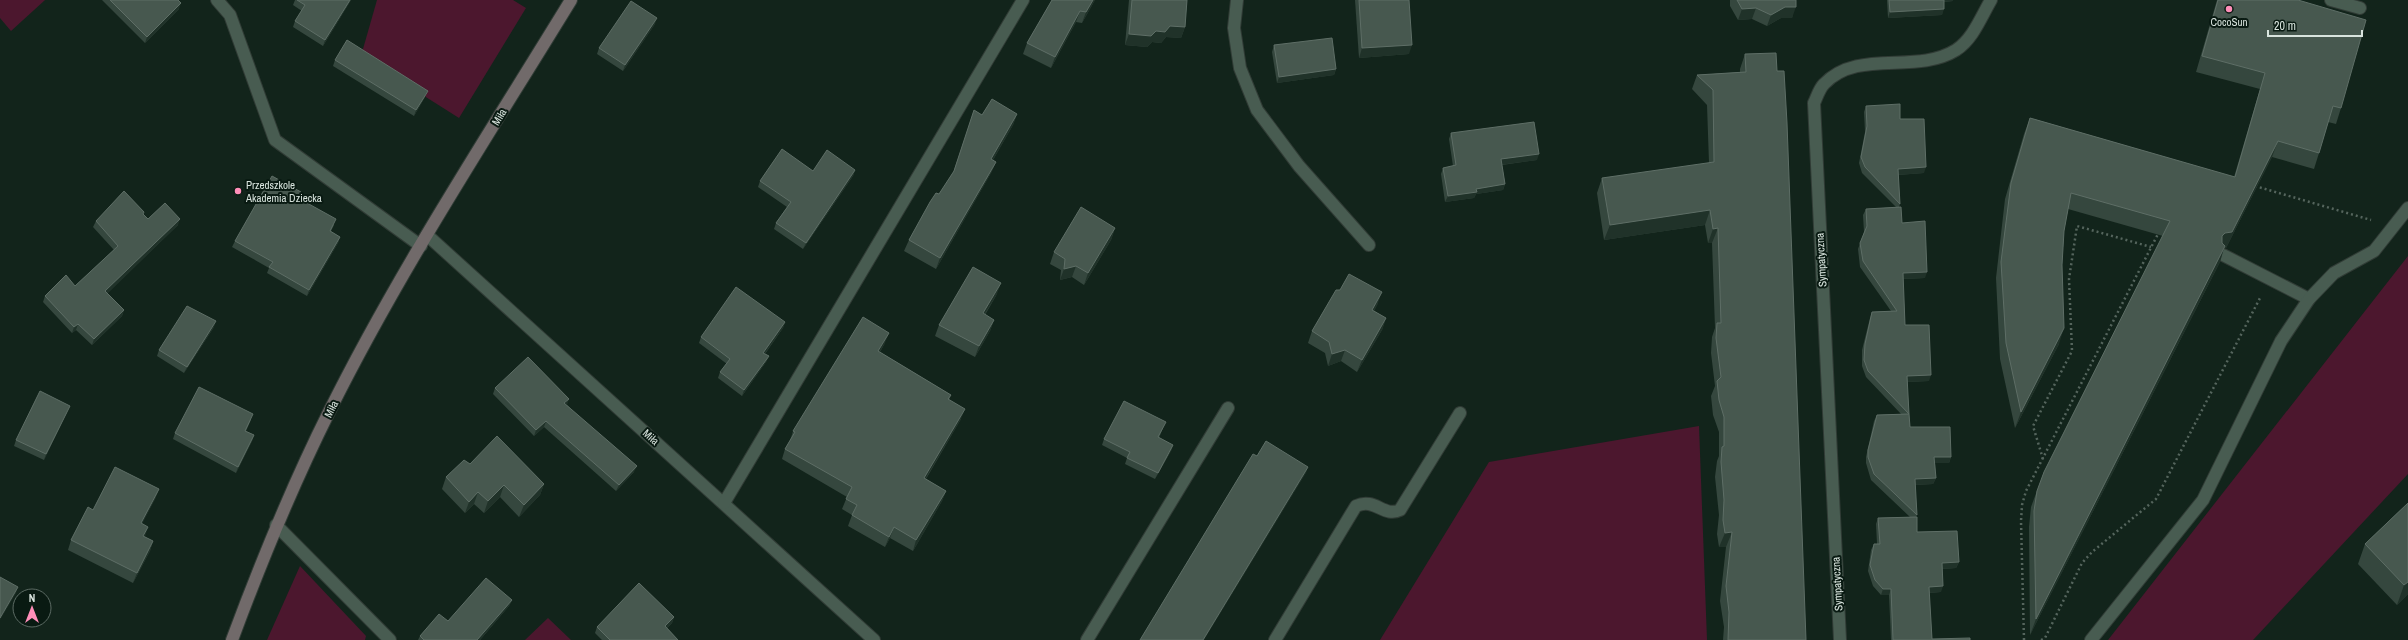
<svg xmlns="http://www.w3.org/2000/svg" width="2408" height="640" font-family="'Archivo Narrow',sans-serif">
<rect width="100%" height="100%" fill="#12241b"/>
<g fill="#4c172e">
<path d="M0,0h45l-34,31 -11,-13z"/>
<path d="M377,0h136l13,8 -67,110 -98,-62z"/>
<path d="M2408,256v218l-155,166h-145z"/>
<path d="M1699,426l8,214h-327l109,-178z"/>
<path d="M300,566l66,70 -1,4h-98z"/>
<path d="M548,618l23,22h-46z"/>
</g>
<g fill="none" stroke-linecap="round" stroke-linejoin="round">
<g stroke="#313c36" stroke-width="14">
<g id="lane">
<path d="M217,0l13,15 45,125 146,106"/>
<path d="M1237,0l-3,28 6,40 17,42 42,56 70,79"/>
<path d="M2331,0l29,8"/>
<path d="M1087,640l141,-232"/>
<path d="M1275,640l81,-134c19,-9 28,12 44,4l60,-97"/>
</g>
</g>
<g stroke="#313c36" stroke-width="14">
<g id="street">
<path d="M427,235l447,405"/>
<path d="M2223,255l86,44"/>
<path d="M724,503l299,-503"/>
<path d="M276,525l114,115"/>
<path d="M1840,640l-26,-537c3,-6 5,-14 10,-19 34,-36 92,-9 132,-34 17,-11 25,-33 35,-50"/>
<path d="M2091,640l112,-140 78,-159 28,-42 25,-26 40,-22 34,-43"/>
</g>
</g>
<g stroke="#313c36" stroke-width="14">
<path id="secondary" d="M232,640c29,-78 60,-154 97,-228 70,-141 160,-278 242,-412"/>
</g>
<g stroke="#55655d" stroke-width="2.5" stroke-dasharray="2 3" stroke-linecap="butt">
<path d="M2255,186l116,34"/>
<path d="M2043,459l-10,-33 39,-75 -3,-72 8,-53 74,21"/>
<path d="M2024,640l-3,-119 1,-16 4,-14 133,-259"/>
<path d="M2041,640l4,-2 37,-75 10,-11 64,-53 104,-201"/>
</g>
<use href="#lane" stroke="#485c51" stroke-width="12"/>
<use href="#street" stroke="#485c51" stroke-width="12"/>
<use href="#secondary" stroke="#716a6a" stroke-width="12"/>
</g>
<g fill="#35473e">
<path d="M102,0h76l1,9 -34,34z"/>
<path d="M295,0h56l-28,46 -30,-19 2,-6 7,-10 -9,-6z"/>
<path d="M1052,0h43l-13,23 -6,-1 -25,46 -28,-14 4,-11z"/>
<path d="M1129,0h58l-2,27 -4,11 -15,-1 -5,6 -9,-1 -5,5 -22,-2z"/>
<path d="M1355,0h54v54l-50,4z"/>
<path d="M1730,0h66l-4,18h-11l-14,8 -15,-7 -14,1 -8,-14z"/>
<path d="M1887,0h66v1l-9,1 -2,13 -54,3z"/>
<path d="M2217,0h81l43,108 -5,16 -8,-2 -9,31 -5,16 -42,-12 -46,91h-2l-4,14 -190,373 -1,-108 2,-20 7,-19 6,-16 119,-236 -95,-27 -4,22 -2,34 -3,79 -44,84 -15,-69 -4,-81 9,-79 19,-65 6,-16 204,59 26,-88 -64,-17z"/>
<path d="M655,24l-32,47 -26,-17 2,-6z"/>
<path d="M1274,45l62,24 -2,6 -57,8 -5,-31z"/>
<path d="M1745,54l61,586h-83l1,-13 -4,-26 6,-54h-7l-2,-13 2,-19 -4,-38 2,-16 2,-5v-24l-6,-17 -2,-19 4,-10 -4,-33 1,-16 3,-9 -3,-85h-4l-3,-18 -101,15 -7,-47 5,-15 107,-15 -2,-58 -15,-16 5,-14 43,-3v-3z"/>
<path d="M335,60l90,37 -11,19 -81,-50z"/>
<path d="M1866,106l58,67 -26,2 2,29 -1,3 3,16 23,55 -22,1 2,46 24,56 -22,1 3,45 41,30 -2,6h-14l1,15 -3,6 -18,1 2,30 -1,2 1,15 42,30 -3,6 -14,1 -1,23 -12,1 3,46 38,1h-79l-2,-45h-8l-8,-9 -5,-15 3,-21 3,-6h3l-1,-20 2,-6 32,-1 -39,-37 -5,-17v-6l8,-36 3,-6 24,-1 -35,-37 -4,-11v-16l8,-32 2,-6 19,-1 -31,-44 -2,-18 6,-17 -1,-17 3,-6 30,-2 -34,-34 -3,-10 6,-31 -1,-20z"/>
<path d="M974,110l8,5 35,-1 -4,11 -20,35 3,2 -5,11 -55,96 -32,-18 5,-11 44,-67z"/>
<path d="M1451,133l86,27 -35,5 3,19 -2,6 -27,4 -2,4 -29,4 -4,-28 2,-6 10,-2 -4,-27z"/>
<path d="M855,170l-2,6 -50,73 -29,-20 2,-6 11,-16 -29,-20 2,-6 53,-10z"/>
<path d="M299,198l35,27 -3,6 9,6 -2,6 -31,53 -40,-23 2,-5 -37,-21 3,-6z"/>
<path d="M143,214l5,5 30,6 -71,68 17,17 -2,6 -30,29 -16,-15 -4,3 -29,-31 2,-6 30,-10 39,-36 -21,-23 3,-6z"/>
<path d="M1115,228l-4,12 -27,45 -12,-8 -12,3 1,-10 -11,-6 4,-12z"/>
<path d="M997,294l-12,21 9,5 -4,11 -15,26 -40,-21 4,-11z"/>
<path d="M1378,303l-4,8 12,7 -4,12 -25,42 -16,-11 -13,5 -3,-13 -17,-10 4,-12z"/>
<path d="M785,322l-2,6 -18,26 4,2 -3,6 -24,34 -24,-18 2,-6 7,-8 -28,-21 2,-6z"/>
<path d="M214,327l-30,46 -27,-17 2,-6z"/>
<path d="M885,343l-5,9 71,43 -2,5 12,19 -35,60 20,12 -4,10 -29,50 -23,-13 -5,9 -37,-21 4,-11 -10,-6 5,-12 -65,-38 3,-10 5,-8 3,-10z"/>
<path d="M495,388l72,17 67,67 -18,19 -72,-64 -10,9 -41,-42z"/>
<path d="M67,412l-23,48 -30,-14 2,-6z"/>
<path d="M251,420l-5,11 8,4 -2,6 -16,32 -63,-34 2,-6z"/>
<path d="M1163,428l-4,10 14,7 -2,6 -16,28 -30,-15 2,-6 -25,-13 2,-6z"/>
<path d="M470,464l74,20 -4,11 -21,22 -19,-20 -16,16 -10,-9 -9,9 -23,-24 4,-12z"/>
<path d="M159,489l-4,10 -13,24 3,14 8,4 -3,10 -17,32 -65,-33 3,-10 22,-30z"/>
<path d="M2408,503v91l-11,11 -39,-41 7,-20z"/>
<path d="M512,600l-3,6 -29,34h-62l2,-4 28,-15z"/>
<path d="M674,617l-2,6 -5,5 11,12h-76l-7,-7 2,-6z"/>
</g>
<g fill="#203229">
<path d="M350,0h1l-28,46 2,-6z"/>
<path d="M1093,0h2l-13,23 4,-11z"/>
<path d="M1942,0h11v1l-12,1z"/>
<path d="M181,3l-2,6 -34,34 2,-6z"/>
<path d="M1785,7h11l-4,11h-11l-14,8 4,-11z"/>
<path d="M1756,8l-4,11 -14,1 4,-11z"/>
<path d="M1944,9l-2,6 -54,3 2,-6z"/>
<path d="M1080,11l-4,11 -25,46 4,-11z"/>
<path d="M657,18l-2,6 -32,47 2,-6z"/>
<path d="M1170,26l15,1 -4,11 -15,-1 -5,6 -9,-1 -5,5 -22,-2 4,-11z"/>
<path d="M1412,45l-3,9 -50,4 3,-10z"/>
<path d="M1336,69l-2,6 -57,8 2,-6z"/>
<path d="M428,91l-3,6 -11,19 2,-6z"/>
<path d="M1017,114l-4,11 -26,45 4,-11z"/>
<path d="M2278,141l-6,16 -46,91h-2l-4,14 -190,373 6,-16 183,-370 3,-13z"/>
<path d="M1539,154l-2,6 -38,5 2,-6z"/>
<path d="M996,162l-5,11 -55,96 4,-11z"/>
<path d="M1926,167l-2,6 -28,2 2,-6z"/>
<path d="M855,170l-2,6 -50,73 3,-6z"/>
<path d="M1505,184l-2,6 -27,4 -2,4 -29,4 3,-6 28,-7z"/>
<path d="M1710,210l-5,15 -101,15 6,-15z"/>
<path d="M180,219l-2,6 -75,73 2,-7z"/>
<path d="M1115,228l-4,12 -27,45 4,-12z"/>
<path d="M1718,228l-6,15h-4l5,-14z"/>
<path d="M340,237l-2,6 -31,53 2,-6z"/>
<path d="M1076,266l-4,11 -12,3 4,-11z"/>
<path d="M1927,272l-2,6 -25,1 3,-6z"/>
<path d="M1001,283l-4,11 -19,31 5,-12z"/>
<path d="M1382,292l-4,11 -10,19 4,-12z"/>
<path d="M124,310l-2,6 -30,29 2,-6z"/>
<path d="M1386,318l-4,12 -25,42 5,-12z"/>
<path d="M994,320l-4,11 -15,26 4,-11z"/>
<path d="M216,321l-2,6 -30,46 3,-6z"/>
<path d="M785,322l-2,6 -22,31 2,-6z"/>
<path d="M78,324l-2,6 -4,3 2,-6z"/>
<path d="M2064,328l-5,16 -44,84 6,-16z"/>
<path d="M889,333l-4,10 -11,19 4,-11z"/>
<path d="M1345,350l-4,11 -13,5 4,-12z"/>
<path d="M769,356l-3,6 -24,34 2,-6z"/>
<path d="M1931,375l-2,6 -24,1 2,-6z"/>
<path d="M569,399l-2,6 -3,-2z"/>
<path d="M70,406l-3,6 -23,48 2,-6z"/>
<path d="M965,409l-4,10 -41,69 4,-10z"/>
<path d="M546,421l-2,6 -10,9 2,-6z"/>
<path d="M1166,422l-3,6 -7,15 2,-6z"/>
<path d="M254,435l-2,6 -16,32 2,-6z"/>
<path d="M1173,445l-2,6 -16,28 3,-6z"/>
<path d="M1934,457h17l-2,6h-17z"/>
<path d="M637,466l-3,6 -18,19 3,-6z"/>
<path d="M1308,467l-2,6 -102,167h-1z"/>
<path d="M1936,478l-3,6 -20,1 2,-6z"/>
<path d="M544,484l-4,11 -21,22 5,-12z"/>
<path d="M504,485l-4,12 -16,16 4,-12z"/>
<path d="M159,489l-4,10 -17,33 3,-9z"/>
<path d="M946,491l-4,10 -29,50 3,-11z"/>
<path d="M478,492l-4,12 -9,9 4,-11z"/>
<path d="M148,527l-3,10 -2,-1z"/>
<path d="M894,527l-4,11 -5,9 4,-10z"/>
<path d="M1732,532l-6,15h-7l6,-14z"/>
<path d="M153,541l-3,10 -17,32 4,-10z"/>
<path d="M1959,562l-3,6 -16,1 2,-6z"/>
<path d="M2408,582v12l-11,11 7,-20z"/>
<path d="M1943,586l-2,6 -14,1 2,-6z"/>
<path d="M18,587l-2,6 -16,27v-2z"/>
<path d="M1883,589h8l-2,6h-8z"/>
<path d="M512,600l-3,6 -29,34h-3z"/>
<path d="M674,617l-2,6 -9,9 2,-6z"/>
</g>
<g fill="#47584f" stroke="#5e6e66">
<path d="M110,0h68l3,3 -34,34z"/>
<path d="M297,0h53l-25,40 -30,-19 10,-16z"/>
<path d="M1052,0h41l-7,12 -6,-1 -25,46 -28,-14z"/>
<path d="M1132,0h55l-2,27 -15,-1 -5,6 -9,-1 -5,5 -22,-2z"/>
<path d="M1359,0h50l3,45 -50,3z"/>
<path d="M1737,0h59v7h-11l-14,8 -15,-7 -14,1z"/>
<path d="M1889,0h55v9l-54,3z"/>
<path d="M2218,0h80l68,20 -25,88 -8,-2 -14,47 -41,-12 -46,91 -7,1 -3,3v7l3,3 -189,373 -2,-108 3,-20 7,-19 126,-251 -99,-28 -7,38 -2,34 2,63 -43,84 -15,-69 -5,-81 10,-79 19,-65 205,59 30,-104 -63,-17z"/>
<path d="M631,1l26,17 -32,47 -26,-17z"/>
<path d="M1332,38l4,31 -57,8 -5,-32z"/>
<path d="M347,40l81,51 -12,19 -81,-50z"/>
<path d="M1776,53l1,18h7l3,52 19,517h-78l1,-28 -3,-26 6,-54 -7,1 -2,-13 1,-20 -3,-38 1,-15 2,-1v-29l-5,-17 -2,-19 4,-4 -5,-39 1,-15h4l-3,-95 -5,1 -3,-19 -100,15 -8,-47 112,-16 -1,-72 -16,-15 49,-3 -1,-18z"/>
<path d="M992,99l25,15 -26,45 5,3 -56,96 -31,-18 21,-38 6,-9 3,1 15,-23 20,-61 8,5z"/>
<path d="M1900,104v15h24l2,48 -28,2 2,35 -35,-37 -4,-10 6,-31 -1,-20z"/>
<path d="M1534,122l5,32 -38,5 4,25 -29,5 1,3 -29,4 -5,-28 13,-3 -5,-32z"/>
<path d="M782,149l31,22 14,-21 28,20 -49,73 -30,-20 15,-21 -31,-21z"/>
<path d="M272,176l29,16 -3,6 38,21 -6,12 10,6 -31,53 -40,-23 4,-5 -38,-21z"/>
<path d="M124,191l20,21 -1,2 5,5 17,-16 15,16 -75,72 19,19 -30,29 -16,-15 -4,3 -29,-31 21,-21 9,11 43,-40 -22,-25z"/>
<path d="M1081,207l34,21 -27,45 -12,-7 -12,3 1,-10 -11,-7z"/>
<path d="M1901,207l1,16 23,-2 2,51 -24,1 2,52h24l2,50 -24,1 2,38 -41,-43 -4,-11 1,-16 7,-32 25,-1 -34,-50 -3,-18 7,-17 -1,-17z"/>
<path d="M973,267l28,16 -18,30 11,7 -15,26 -40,-21z"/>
<path d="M1349,274l33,18 -10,18 14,8 -24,42 -17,-10 -13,4 -3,-12 -17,-11 24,-41h4z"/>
<path d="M736,287l49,35 -22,31 6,3 -25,34 -24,-18 10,-13 -29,-22z"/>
<path d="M187,306l29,15 -29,46 -28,-17z"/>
<path d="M863,317l26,16 -11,18 73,44 -3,4 17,10 -41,69 22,13 -30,49 -22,-13 -5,10 -37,-22 5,-10 -11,-6 6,-12 -67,-38 10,-17 -2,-1z"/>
<path d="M528,357l41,42 -5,4 73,63 -18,19 -73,-64 -10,9 -41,-42z"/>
<path d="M199,387l54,27 -8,17 9,4 -16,32 -63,-34z"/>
<path d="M40,391l30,15 -24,48 -30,-14z"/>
<path d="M1124,401l42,21 -8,15 15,8 -15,28 -31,-15 3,-6 -26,-13z"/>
<path d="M1909,414l1,13h40l1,30h-17l2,21 -21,1 2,36 -43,-41 -6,-17v-7l9,-35z"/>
<path d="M497,436l47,48 -20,21 -20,-20 -16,16 -10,-9 -9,10 -23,-25 18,-17 6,4z"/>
<path d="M1266,441l42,26 -105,173h-63l113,-186 4,2z"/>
<path d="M115,467l44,22 -18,34 7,4 -5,9 10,5 -16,32 -66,-33 17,-33 5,3z"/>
<path d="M2408,503v79l-4,3 -39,-41z"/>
<path d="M1917,517v15l40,-1 2,31 -17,1 1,23 -14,1 3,52 38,-1v2h-77l-2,-51h-8l-8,-9 -5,-15 4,-21h6l-2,-26z"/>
<path d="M0,577l18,10 -18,31z"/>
<path d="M486,578l26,22 -35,40h-53l-4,-4 19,-22 9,7z"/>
<path d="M639,583l35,34 -9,9 13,14h-68l-13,-13z"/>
</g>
<g fill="#ff8eb9" stroke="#091a12" stroke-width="1.5">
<circle cx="2229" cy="9" r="4"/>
<circle cx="238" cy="191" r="4"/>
</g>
<g text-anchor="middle" stroke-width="4" stroke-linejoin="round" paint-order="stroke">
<g font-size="11" fill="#d9e4de" stroke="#091a12">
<text x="2229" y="26">CocoSun</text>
<text x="246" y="189" text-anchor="start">Przedszkole<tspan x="246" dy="13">Akademia Dziecka</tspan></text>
</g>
<g font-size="11" fill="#d9e4de" stroke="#091a12">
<text transform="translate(499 117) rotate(-59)" y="4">Miła</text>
<text transform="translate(1821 260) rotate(-93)" y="4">Sympatyczna</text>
<text transform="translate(331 409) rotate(-63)" y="4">Miła</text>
<text transform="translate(651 437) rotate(42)" y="4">Miła</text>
<text transform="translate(1837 584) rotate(-93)" y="4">Sympatyczna</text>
</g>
</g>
<g transform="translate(32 608)"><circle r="19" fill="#091a12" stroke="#5c6b64"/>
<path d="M0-3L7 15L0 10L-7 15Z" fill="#ff8eb9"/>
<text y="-6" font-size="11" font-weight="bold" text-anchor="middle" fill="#d9e4de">N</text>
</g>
<path d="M2268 30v6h94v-6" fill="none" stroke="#d9e4de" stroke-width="2"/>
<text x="2274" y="30" font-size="12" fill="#d9e4de" stroke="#091a12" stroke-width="3" paint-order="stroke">20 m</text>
</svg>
